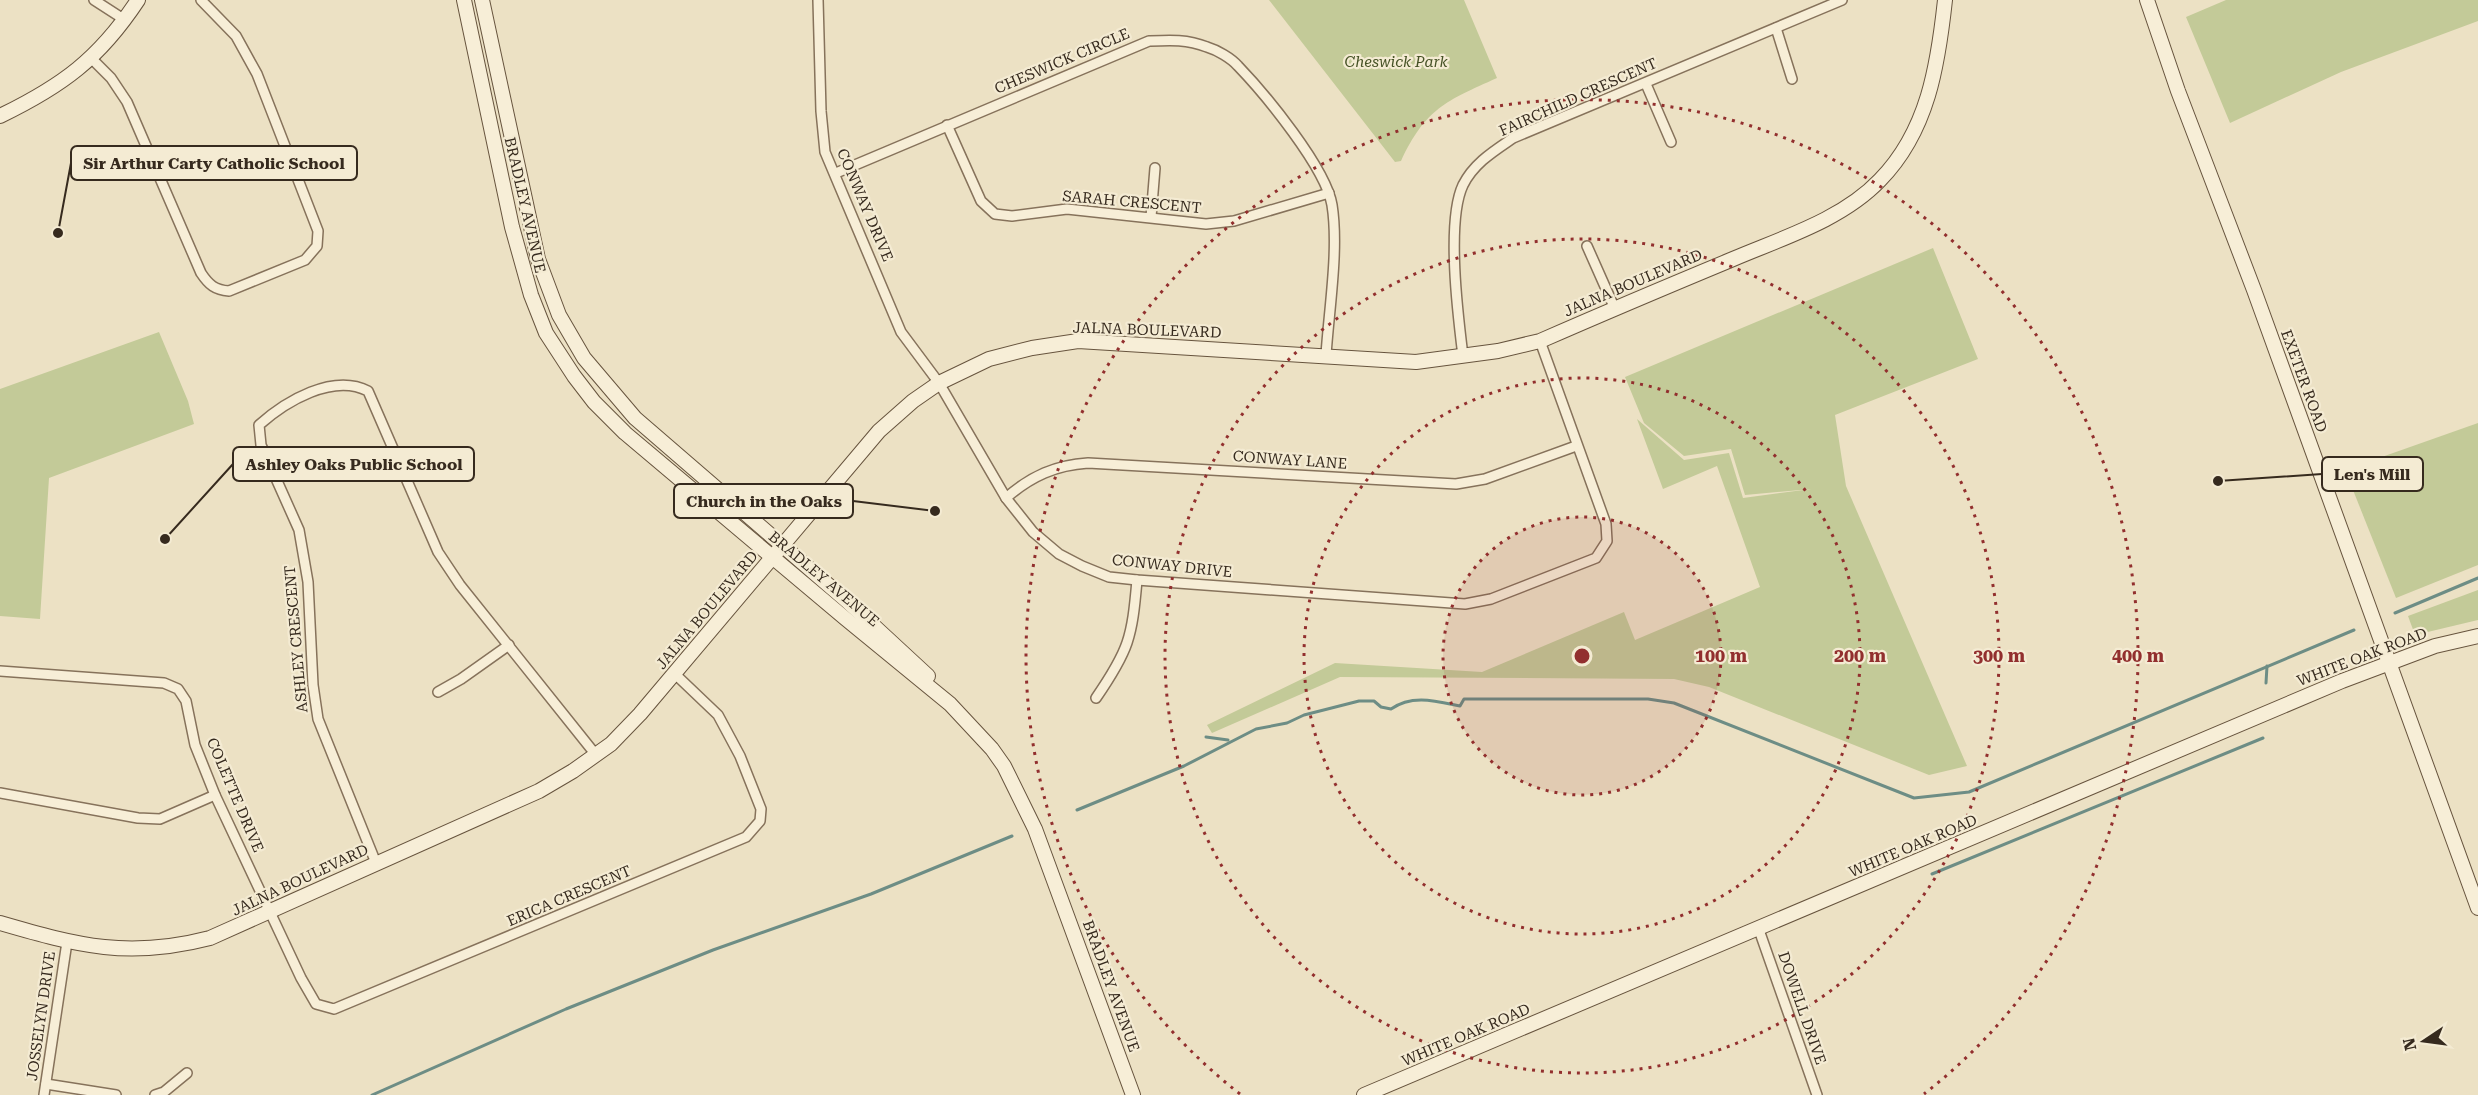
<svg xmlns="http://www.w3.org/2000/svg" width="2478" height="1095" font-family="'Roboto Serif',serif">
<rect width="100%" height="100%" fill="#ece1c4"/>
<g fill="#c3ca98">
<path d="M1269,0h195l33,78c-51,23 -71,30 -96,83l-6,1z"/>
<path d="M2226,0h252v21l-137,51 -111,51 -44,-106z"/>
<path d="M1933,248l45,111 -143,56 11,71 121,280 -38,9 -220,-88 -35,-8 -334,-2 -128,56 -5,-8 128,-62 147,9 142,-60 11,28 125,-53 -43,-121 -54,23 -26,-70 47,41 45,-7 14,45 68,-9 -66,6 -14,-46 -47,7 -40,-33 -19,-46z"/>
<path d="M159,332l29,69 6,23 -145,54 -9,141 -40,-3v-227z"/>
<path d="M2478,423v142l-82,33 -51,-128z"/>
<path d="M2478,590v30l-63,15 -7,-19z"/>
</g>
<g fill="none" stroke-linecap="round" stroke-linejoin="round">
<g stroke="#6d8d85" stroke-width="3">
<path d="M2395,613l83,-35"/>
<path d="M2266,683l1,-17"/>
<path d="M1206,737l22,3"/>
<path d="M1077,810l107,-44 72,-37 31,-6 17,-8 55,-14h15l7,6 10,2c21,-15 45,-8 69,-3l4,-7h184l26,4 240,95 55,-6 385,-162"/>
<path d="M1932,874l331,-136"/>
<path d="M372,1095l194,-86 147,-59 158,-56 141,-58"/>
</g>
<g stroke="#86725b" stroke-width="12">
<g id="street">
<path d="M94,0l31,20"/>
<path d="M818,0l3,111 4,41 76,180 38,51 67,115 27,34 26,22 23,12 27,11 28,3 328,24 26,-5 105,-41 11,-17 -1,-17 -66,-183"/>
<path d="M1776,28l16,51"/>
<path d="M92,59l19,19 16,24 74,171c8,12 14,17 28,18l76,-31 12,-14 1,-15 -61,-157 -21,-38 -35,-36"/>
<path d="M1646,84l25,58"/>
<path d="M947,125l34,76 14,13 17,2 55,-7 139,15 28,-3 95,-28"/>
<path d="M836,173l313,-132c21,-1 38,-2 58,6 10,3 24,11 31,19 27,28 88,102 94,139 7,44 -3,104 -6,150"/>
<path d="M1151,217l4,-49"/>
<path d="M1587,246l28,63"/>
<path d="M1463,356c-5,-40 -17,-135 0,-171 11,-22 31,-34 50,-47l329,-138"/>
<path d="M1006,498c25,-22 50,-33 82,-35l368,21 29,-5 91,-33"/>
<path d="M0,671l164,12 14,6 8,12 9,44 20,50 86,183 15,26 18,5 412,-172 14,-16 1,-12 -21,-53 -22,-41 -43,-41"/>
<path d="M438,692l23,-13 48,-34"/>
<path d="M1096,698c33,-48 36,-60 41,-118"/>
<path d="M0,793l138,25 22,1 55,-24"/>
<path d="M376,863l-58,-144 -5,-34 -5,-103 -9,-52 -38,-85 -2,-20c27,-24 74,-52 109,-34l70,161 22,33 136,170"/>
<path d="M1759,930l58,165"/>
<path d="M46,1084l70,11"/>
<path d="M44,1095l23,-153"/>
<path d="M155,1095l9,-3 23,-19"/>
</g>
</g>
<g stroke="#67543e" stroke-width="16">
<g id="secondary">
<path d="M464,0l48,227 19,68 15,38 28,43 20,26 31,31 221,186 104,85 42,45 12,17 31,63 98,266"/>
<path d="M482,0l56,259 21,56 25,43 51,60 213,184 80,74"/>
<path d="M2147,0l31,91 76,199 224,618"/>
<path d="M0,116c62,-30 99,-57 138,-116"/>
<path d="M0,923c79,23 129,36 210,15l329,-147 34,-20 38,-27 29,-30 239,-283 34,-30 26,-18 50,-24 43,-11 46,-7 338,21 82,-11 42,-10c64,-28 128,-55 193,-82 49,-21 109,-39 147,-79 48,-49 58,-115 65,-180"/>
<path d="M1364,1095l978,-414 93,-35 43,-10"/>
</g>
</g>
<use href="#street" stroke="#f7eed7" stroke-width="9"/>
<use href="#secondary" stroke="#f7eed7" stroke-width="14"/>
</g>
<circle cx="1582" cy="656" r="139" fill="#922f2e" fill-opacity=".12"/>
<g fill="none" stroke="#922f2e" stroke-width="3" stroke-dasharray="3 6">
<circle cx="1582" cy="656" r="139"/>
<circle cx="1582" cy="656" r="278"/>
<circle cx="1582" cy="656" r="417"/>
<path d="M1240 1094A556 556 0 1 1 1924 1094"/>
</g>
<g text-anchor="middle" stroke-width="4.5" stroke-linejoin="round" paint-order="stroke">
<g font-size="15" fill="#362a1e" stroke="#f4ebd3">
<text transform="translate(1062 61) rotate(-23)" y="5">CHESWICK CIRCLE</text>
<text transform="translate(1578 97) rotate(-24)" y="5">FAIRCHILD CRESCENT</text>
<text transform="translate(1132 202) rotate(5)" y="5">SARAH CRESCENT</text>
<text transform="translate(525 205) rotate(77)" y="5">BRADLEY AVENUE</text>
<text transform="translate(865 205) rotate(67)" y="5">CONWAY DRIVE</text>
<text transform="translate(1633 283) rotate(-23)" y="5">JALNA BOULEVARD</text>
<text transform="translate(1147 330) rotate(2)" y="5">JALNA BOULEVARD</text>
<text transform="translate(2304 381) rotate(70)" y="5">EXETER ROAD</text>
<text transform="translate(1290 460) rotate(4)" y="5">CONWAY LANE</text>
<text transform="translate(1172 566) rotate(6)" y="5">CONWAY DRIVE</text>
<text transform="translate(824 579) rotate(40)" y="5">BRADLEY AVENUE</text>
<text transform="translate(707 610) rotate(-50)" y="5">JALNA BOULEVARD</text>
<text transform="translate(296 639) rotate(-95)" y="5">ASHLEY CRESCENT</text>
<text transform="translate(2362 657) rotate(-21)" y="5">WHITE OAK ROAD</text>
<text transform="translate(235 795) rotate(67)" y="5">COLETTE DRIVE</text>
<text transform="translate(1913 846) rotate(-23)" y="5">WHITE OAK ROAD</text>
<text transform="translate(300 880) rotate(-25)" y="5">JALNA BOULEVARD</text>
<text transform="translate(569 896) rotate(-23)" y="5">ERICA CRESCENT</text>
<text transform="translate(1111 986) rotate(70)" y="5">BRADLEY AVENUE</text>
<text transform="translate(1802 1008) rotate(71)" y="5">DOWELL DRIVE</text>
<text transform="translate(41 1016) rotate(-82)" y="5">JOSSELYN DRIVE</text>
<text transform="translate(1466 1035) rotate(-23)" y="5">WHITE OAK ROAD</text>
</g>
<g font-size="15" font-style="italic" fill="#465226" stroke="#f4ebd3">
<text x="1396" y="67">Cheswick Park</text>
</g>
</g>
<circle cx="1582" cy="656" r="9" fill="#922f2e" stroke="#f4ebd3" stroke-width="3"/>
<g font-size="18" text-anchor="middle" font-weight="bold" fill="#922f2e" stroke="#f4ebd3" stroke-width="4.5" stroke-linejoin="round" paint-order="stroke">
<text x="1721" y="662">100 m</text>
<text x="1860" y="662">200 m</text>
<text x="1999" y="662">300 m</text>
<text x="2138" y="662">400 m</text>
</g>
<path fill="none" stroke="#362a1e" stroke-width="2" d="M58 233L71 163M165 539L233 464M2218 481L2322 474M935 511L853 501"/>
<g fill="#362a1e" stroke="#f4ebd3" stroke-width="2">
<circle cx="58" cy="233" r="6"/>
<circle cx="165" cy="539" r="6"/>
<circle cx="2218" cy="481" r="6"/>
<circle cx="935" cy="511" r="6"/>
</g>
<g fill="#f4ebd3" stroke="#362a1e" stroke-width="2">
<rect x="71" y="146" width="286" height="34" rx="6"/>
<rect x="233" y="447" width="241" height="34" rx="6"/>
<rect x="2322" y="457" width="101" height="34" rx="6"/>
<rect x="674" y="484" width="179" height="34" rx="6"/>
</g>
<g font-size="16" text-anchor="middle" font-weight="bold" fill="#362a1e">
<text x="214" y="169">Sir Arthur Carty Catholic School</text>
<text x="354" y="470">Ashley Oaks Public School</text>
<text x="2372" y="480">Len's Mill</text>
<text x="764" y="507">Church in the Oaks</text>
</g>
<g transform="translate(2424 1041) rotate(257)" stroke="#f4ebd3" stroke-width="4.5" paint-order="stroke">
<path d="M0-4.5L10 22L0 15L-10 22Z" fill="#362a1e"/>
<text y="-9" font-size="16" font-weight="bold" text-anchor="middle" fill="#362a1e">N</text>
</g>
</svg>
